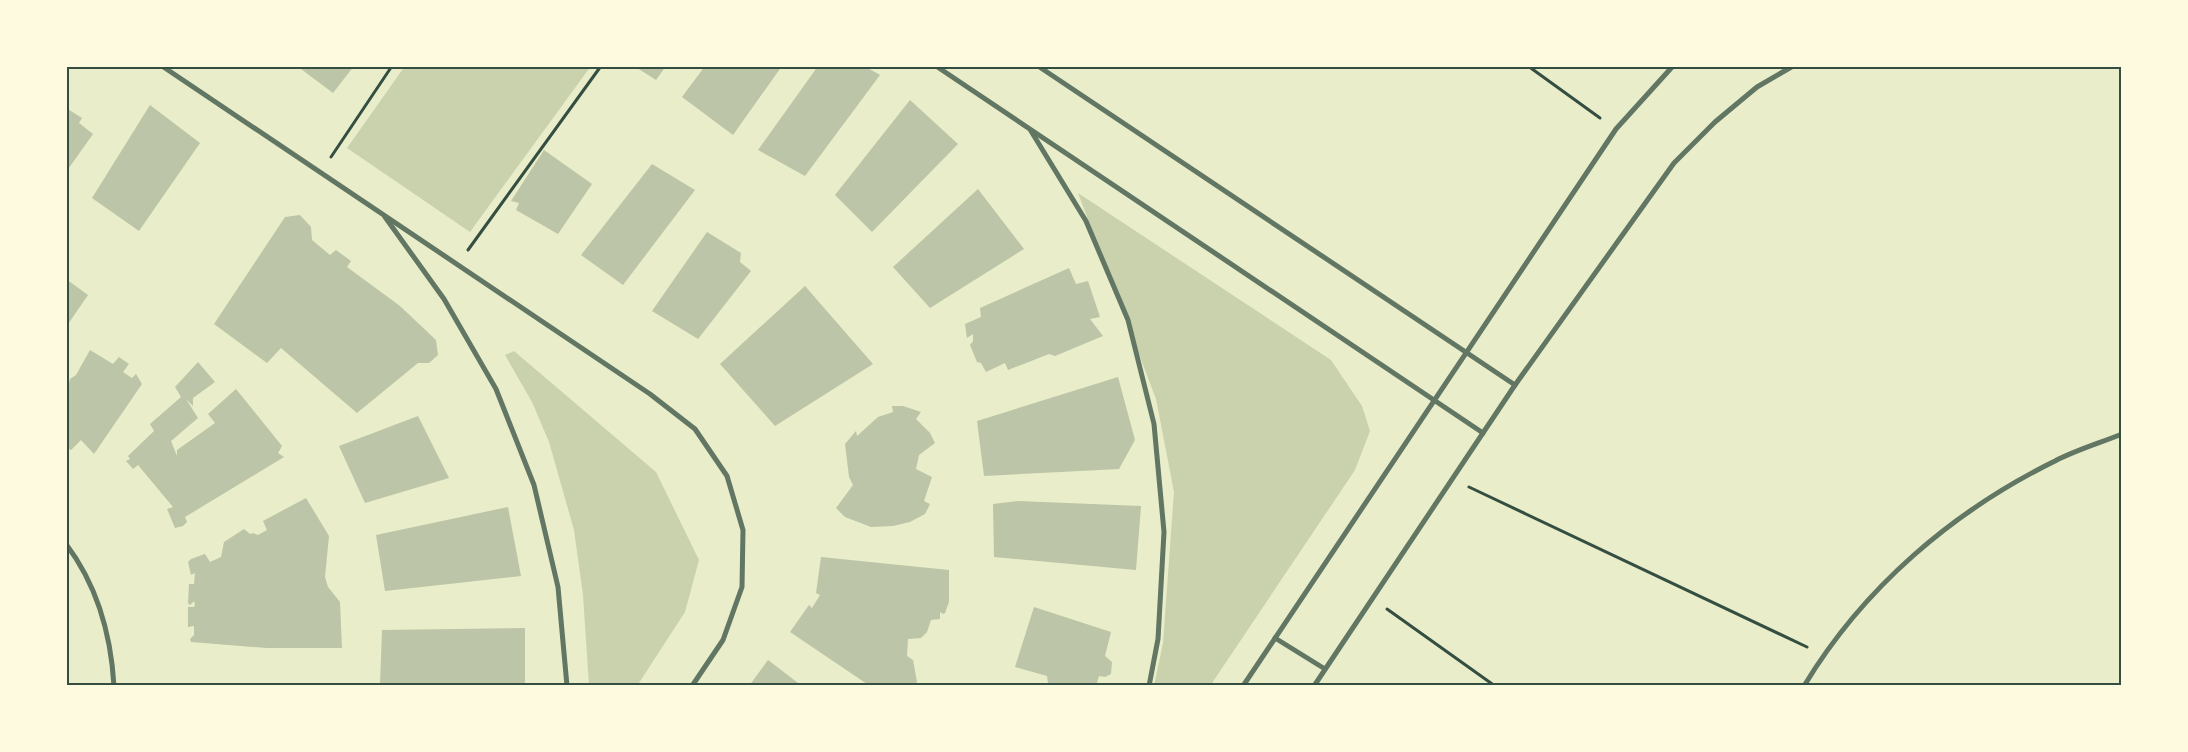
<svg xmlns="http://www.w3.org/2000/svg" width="2188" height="752" font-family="'Zilla Slab',serif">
<rect width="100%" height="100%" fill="#e9edc9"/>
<g fill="#cad2ad">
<path d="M405,66h186l-121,166 -123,-84z"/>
<path d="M1078,193l253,167 31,46 8,25 -15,39 -145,216h-56l9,-43 11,-151 -18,-93z"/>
<path d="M514,351l142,121 43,88 -14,52 -48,74h-48l-6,-91 -9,-65 -25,-88 -17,-40 -27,-47z"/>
</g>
<g fill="#bcc5a7">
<path d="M297,66h57l-21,27z"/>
<path d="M634,66h32l-10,14z"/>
<path d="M705,66h77l-49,69 -51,-38z"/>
<path d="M818,66h46l16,9 -75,101 -47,-26z"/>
<path d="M910,100l48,44 -86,88 -37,-37z"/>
<path d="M150,105l50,38 -61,88 -47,-33z"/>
<path d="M66,108l16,10 -3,5 14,11 -27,38z"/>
<path d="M544,150l48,34 -34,50 -42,-24 3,-7 -8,-2z"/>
<path d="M652,164l43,26 -72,95 -42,-30z"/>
<path d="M978,189l46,60 -94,59 -37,-41z"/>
<path d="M300,215l11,12 1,13 18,15 6,-5 15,11 -4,6 53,39 36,34 2,15 -9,8h-11l-61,50 -76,-65 -14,15 -53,-39 71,-107z"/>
<path d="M707,232l34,21 -1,9 11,9 -53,68 -46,-28z"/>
<path d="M1069,268l7,16 12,-3 12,36 -10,2 13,17 -48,20 -6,-2 -41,16 -3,-7 -19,9 -5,-9 -4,-1 -7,-17 3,-4v-7l-6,4 -2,-14 16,-7 -1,-9z"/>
<path d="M66,279l22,16 -22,32z"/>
<path d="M805,286l68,78 -98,62 -55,-62z"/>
<path d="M90,350l23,14 6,-7 10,7 -6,8 9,6 4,-4 6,10 -48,70 -13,-14 -10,10 -5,-3v-52l4,-16 6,-4z"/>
<path d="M198,362l17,20 -22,16v8l-7,-7 12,19 -27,23 6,15v-6l38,-27 -7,-9 28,-25 46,57 -4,7 6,4 -99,60 2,5 -4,4 -8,2 -8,-19 6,-2 -35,-42 -5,4 -7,-8 4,-2 -2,-3 26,-25 -4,-7 31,-27 -6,-10z"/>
<path d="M1118,377l17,63 -16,29 -135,7 -7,-55z"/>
<path d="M892,406h11l18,6 -5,7 14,14 5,10 -16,12 -3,14 16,8 -8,24 6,3 -5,10 -15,8 -17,4 -22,1 -26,-10 -9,-9 17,-23 -4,-8 -4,-33 11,-13 1,5 21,-19 15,-5z"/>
<path d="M418,416l31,62 -84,25 -26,-57z"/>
<path d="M306,498l23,38 -4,41 3,10 12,15 2,46h-75l-76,-6 -1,-3 4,-4v-9l-6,1v-20h6l1,-2 -1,-4 -4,4 -2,-2 1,-19h5l1,-11 -4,2 -3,-13 3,-3 14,-5 5,8 11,-5 3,-15 20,-13 6,5 3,-1 5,2 9,-5 -4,-9z"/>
<path d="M1018,501l123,5 -5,64 -142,-13 -1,-53z"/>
<path d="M508,507l13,69 -136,15 -9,-56z"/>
<path d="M821,557l128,13v32l-4,11 -2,1 -3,-2v7l-9,1 -4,12 -6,6 -13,1 -1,17 6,4 4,22 -2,4h-45l-80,-54 19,-27 3,3 8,-13 -4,-2z"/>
<path d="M1034,607l77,25 -6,24 7,6 -1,12 -6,3 -6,-1 -3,10h-34l-14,-3 -1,-7 -32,-9z"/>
<path d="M525,628v58l-145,-1 2,-55z"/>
<path d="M768,660l34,26h-53z"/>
</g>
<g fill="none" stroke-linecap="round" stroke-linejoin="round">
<g stroke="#344e41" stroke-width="3">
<path d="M1528,66l72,52"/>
<path d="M331,157l61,-91"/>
<path d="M468,250l133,-184"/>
<path d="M1469,487l338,160"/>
<path d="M1387,609l108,77"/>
</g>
<g stroke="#617663" stroke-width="5">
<path d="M162,66l488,328 45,35 32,47 16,54 -1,57 -19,53 -31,46"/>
<path d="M936,66l547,367"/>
<path d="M1038,66l477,319"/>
<path d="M1031,131l55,90 42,99 26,104 10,108 -6,107 -9,47"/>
<path d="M385,217l59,82 52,90 38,96 24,102 9,99"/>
<path d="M66,544c31,41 45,91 48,142"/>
<path d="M1275,638l50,31"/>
<path d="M1243,686l373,-557 57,-63"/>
<path d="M1314,686l201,-301 159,-222 41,-41 42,-35 36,-21"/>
<path d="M1804,686c59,-98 149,-175 251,-225 21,-11 45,-18 67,-27"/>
</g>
</g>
<rect width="2188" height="752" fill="none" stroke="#fefae0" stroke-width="135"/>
<rect x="68" y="68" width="2052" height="616" fill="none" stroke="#344e41" stroke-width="2"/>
</svg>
